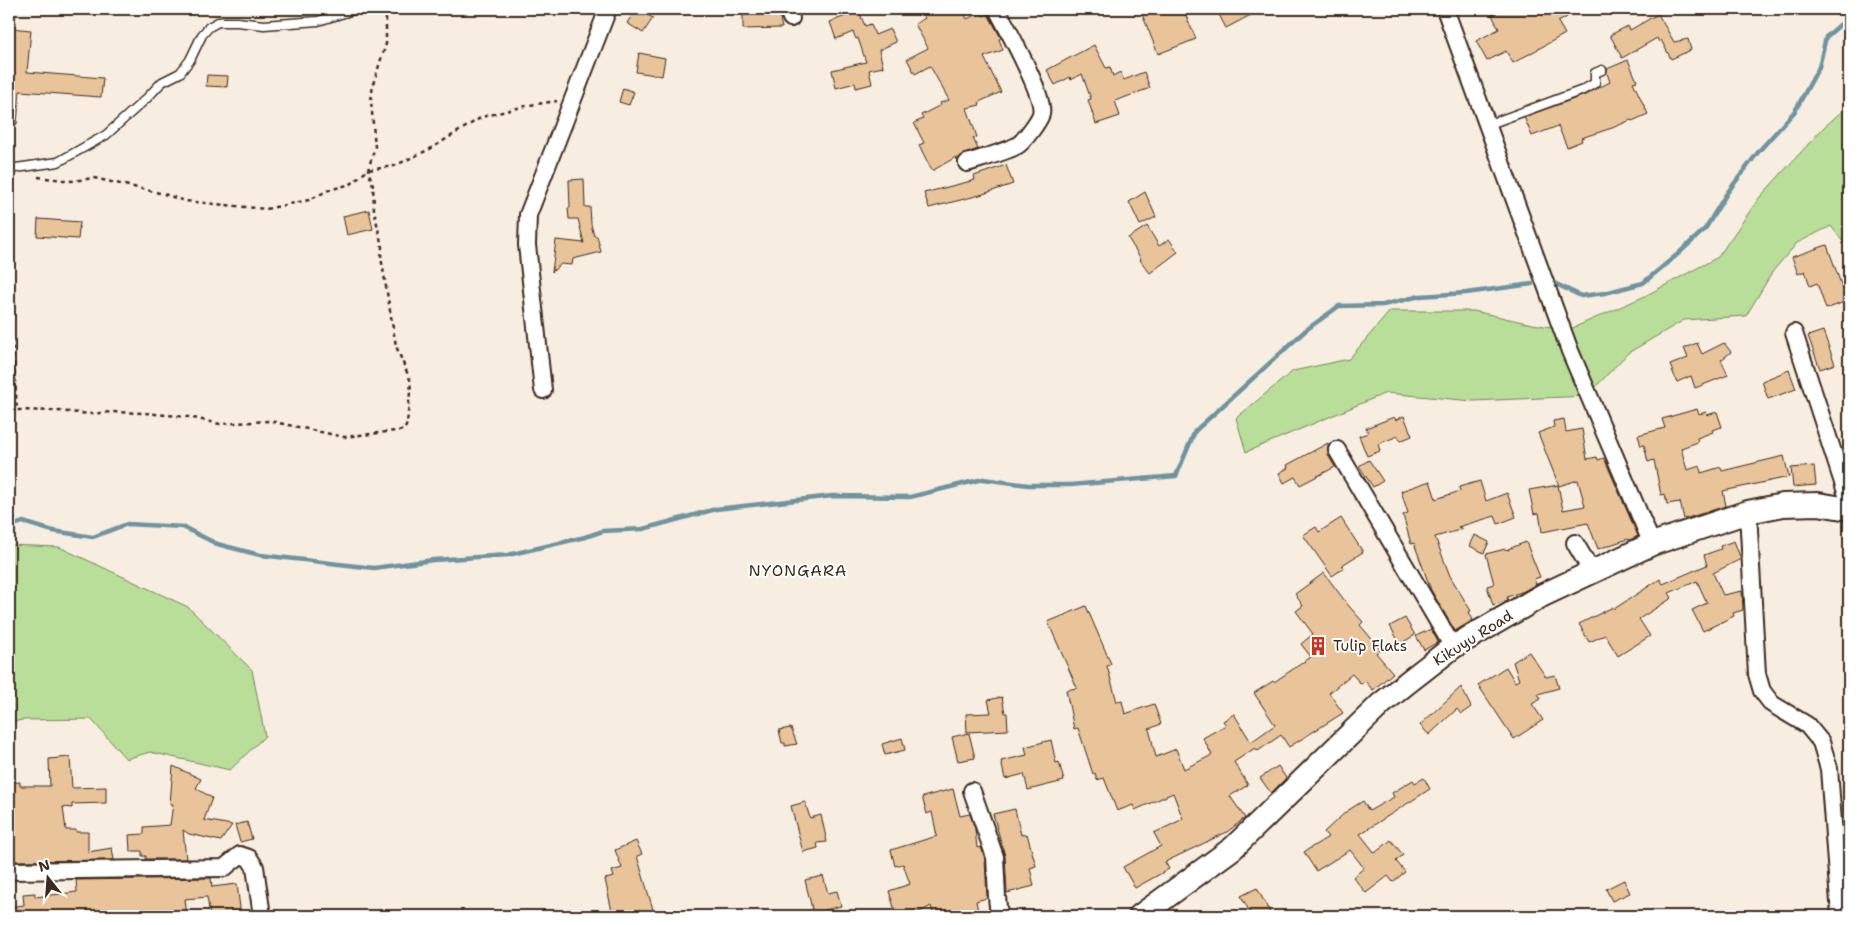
<svg xmlns="http://www.w3.org/2000/svg" width="1858" height="925" font-family="'Shantell Sans',sans-serif">
<rect width="100%" height="100%" fill="#f8ede1"/>
<filter id="ink" filterUnits="userSpaceOnUse"><feTurbulence type="fractalNoise" baseFrequency=".02" numOctaves="2"/><feDisplacementMap in="SourceGraphic" scale="10" xChannelSelector="R" yChannelSelector="G"/><feConvolveMatrix kernelMatrix="1 2 1 2 8 2 1 2 1" color-interpolation-filters="sRGB"/></filter>
<g filter="url(#ink)">
<g fill="#b8de99" stroke="#7a845c">
<path d="M1849,105v145l-18,-24 -34,17 -24,28 -27,45 -62,4 -56,33 -41,43 -114,5 -87,-8 -140,59 -10,-34 57,-47 56,-12 41,-48h84l53,12 41,7 75,-33 75,-40 41,-59 64,-70z"/>
<path d="M9,545l50,2 129,60 64,63 13,66 -35,34 -80,-18 -24,7 -35,-40 -69,1 -13,3z"/>
</g>
<g fill="none" stroke-linecap="round" stroke-linejoin="round">
<g stroke="#70949f" stroke-width="4.5">
<path d="M1550,281l31,15 24,-3 38,-10 35,-29 27,-25 22,-36 32,-42 36,-40 24,-44 7,-30 23,-20"/>
<path d="M9,527l14,-5 30,9 40,6 34,-13 56,3 34,17 43,11 114,13 59,-8 75,-5 77,-18 18,-6 40,-2 73,-20 117,-13 77,1 73,-18 45,6h42l106,-9 19,-45 111,-101 33,-24 44,-1 37,-9 46,-3 66,-9"/>
</g>
</g>
<g fill="#e9c49a" stroke="#3b2a1e">
<path d="M636,9l17,9 -10,15 -16,-10z"/>
<path d="M743,9h35l4,19 -39,1z"/>
<path d="M847,9h11l7,17 6,-2 4,11 15,-6 6,13 -17,8 4,17 -14,3 3,14 -16,4 -1,-5 -19,5 -4,-18 34,-8 -8,-24 -2,1 -3,-7 -17,7 -6,-17 18,-7z"/>
<path d="M919,9h43l5,10 14,-7 2,4 5,-2 13,24 -2,1 4,11 -19,7 17,35 -22,10 1,3 -13,3 10,29 -4,1 5,11 -14,5 -7,6 -1,-3 -24,14 -13,-26 5,-2 -10,-20 9,-4 -2,-4 20,-10 -1,-2 9,-3 -19,-34 -15,8 -8,-15 21,-11 -13,-24 10,-6z"/>
<path d="M1140,9h43l13,30 -38,15z"/>
<path d="M1216,9h46l-36,19z"/>
<path d="M1494,9h69l4,8 -9,5 7,12 -52,29 -7,-12 -19,10 -11,-20 23,-12 -7,-14 5,-2z"/>
<path d="M1658,14l16,28 14,-3 3,11 -20,9 -10,-19 -2,2 -2,-4 -35,20 -12,-23 18,-9 2,4z"/>
<path d="M9,28l22,2 -4,42 76,6 -2,19 -81,-6 -3,33h-8z"/>
<path d="M1094,45l12,23 4,-1 3,9 7,-4 4,8 20,-8 6,16 -35,13 5,15 -24,8 -8,-24 3,-1 -9,-25 -11,6 -1,-3 -15,8 -8,-15z"/>
<path d="M639,53l26,5 -3,18 -26,-4z"/>
<path d="M1628,60l9,21 -4,1 15,32 -16,7 -1,-1 -19,8 -31,10 1,3 -15,6 -9,-21 -26,10 -8,-19 61,-22 25,-13 -3,-9v-4z"/>
<path d="M207,75l21,1 -1,11 -21,-1z"/>
<path d="M623,88l11,4 -5,13 -10,-3z"/>
<path d="M1006,165l7,19 -33,11 -51,13 -5,-15 51,-13 -1,-4z"/>
<path d="M584,179l1,28h5l1,17 3,12h3l4,16 -28,7 -1,6 -11,-1 -9,8 4,-32 28,3 -6,-24h-9l-1,-11h2l-1,-28z"/>
<path d="M1145,192l11,25 -16,8 -11,-23z"/>
<path d="M369,210l4,19 -26,6 -4,-19z"/>
<path d="M38,219l42,3 -2,17 -41,-3z"/>
<path d="M1147,226l12,20 10,-7 9,13 -28,21 -10,-13 1,-1 -13,-21z"/>
<path d="M1827,245l20,56 -21,8 -9,-26 -7,3 -5,-15 -7,3 -6,-17z"/>
<path d="M1823,331l12,33 -15,5 -12,-33z"/>
<path d="M1697,343l5,11 22,-11 7,9 -10,8 7,15 -33,13 -4,-12 -14,6 -7,-17 18,-7 -4,-10z"/>
<path d="M1789,370l7,19 -28,10 -6,-18z"/>
<path d="M1697,409l2,5 7,-2 1,3 10,-3 5,15 -10,3 1,2 -16,6 1,4 -17,6 6,22 13,-4 1,7 20,-6 1,4 62,-15 5,21 -66,14 3,15 -42,13 -4,-17 -13,2 -2,-10 -4,1 -7,-35 -6,2 -4,-17 -3,1 -3,-11 27,-7 -3,-9z"/>
<path d="M1404,416l8,20 -12,5 -2,-5 -20,8 2,7 -13,5 -8,-20 9,-3 -2,-5 28,-11 2,3z"/>
<path d="M1564,419l2,13 16,-3 5,30 10,-2 1,3 6,-2 34,78 -9,4 -1,-1 -30,10 -10,-26 -46,9 -3,-19 -5,1 -5,-24 29,-5 5,25 22,-4 -7,-26 -19,6 -21,-53 16,-6 -1,-6z"/>
<path d="M1328,443v12l7,12 -35,18 -5,-8 -11,6 -5,-10 9,-5 -1,-3z"/>
<path d="M1369,460l14,21 -10,6 -14,-21z"/>
<path d="M1814,466l2,19 -23,2 -2,-19z"/>
<path d="M1430,481l6,18 24,-8 -1,-4 21,-6 6,20 21,-8 9,24 -18,7 -3,-8 -37,11 5,2 -28,8 15,39 21,35 -2,1 4,8 -18,11 -24,-41 -17,-47 -3,1 -8,-29 5,-2 -7,-22z"/>
<path d="M1341,518l22,34 -21,13 2,3 -12,8 -29,-41 13,-8 3,5z"/>
<path d="M1475,535l14,7 -5,11 -14,-7z"/>
<path d="M1734,541l7,18 -28,14 10,22 19,-4 1,19 -10,3 1,3 -31,15 -11,-21 15,-7 -10,-22 -28,12 3,5 -33,21 11,17 -32,20 -13,-21 -16,7 -10,-18 34,-17 1,2 46,-30 3,5 44,-19 -3,-10 17,-6 -1,-3z"/>
<path d="M1526,542l14,35 -6,2 2,5 -12,7 -17,6 1,3 -15,5 -6,-19 7,-2 -8,-30 19,-5 4,1 -1,-1z"/>
<path d="M1324,573l24,32 15,17 -3,3 21,25 -5,3 17,20 -20,17 -8,-9 -4,3 -9,-10 -23,19 14,20 -54,34 -8,-12 -23,16 -3,-3 -21,14 14,23 -18,11 15,22 -18,14 -62,30 4,7 -34,19 -12,-21 38,-21 -7,-13 29,-14 -10,-26 -38,17 -2,-5 -16,6 -13,-33 -7,2 -2,-7 -2,1 -15,-46 -4,1 -8,-39 11,-2 -29,-66 38,-16 25,58 -4,2 10,36 5,-1 3,13 29,-10 7,20 -12,5 7,28 20,-8 8,20 28,-14 -9,-17 23,-13 -3,-4 11,-7 17,28 24,-17 -21,-32 19,-12 1,1 37,-25 -10,-13 12,-10 -17,-23 7,-5 -8,-12z"/>
<path d="M1405,618l10,17 -15,9 -10,-18z"/>
<path d="M1431,629l7,13 -14,8 -8,-14z"/>
<path d="M1529,652l17,25 9,-2 4,13 -21,6 3,5 -9,5 11,16 -29,19 -36,-54 28,-18 9,15 4,-2 -6,-18z"/>
<path d="M1461,687l10,20 -10,7 -4,-5 -28,26 -9,-10z"/>
<path d="M1002,697l3,16h2l1,17 -41,2 -1,-18 25,-1 -3,-13z"/>
<path d="M791,728l6,16 -12,2v-3h-3l-3,-13z"/>
<path d="M969,733l6,25 -17,3 -6,-24z"/>
<path d="M902,738l3,12 -20,5 -3,-11z"/>
<path d="M1051,740l5,23 3,-1 5,19 -36,9 -4,-16 -19,5 -4,-18 26,-6 -2,-8z"/>
<path d="M70,757l2,31 34,-1v16l-34,1v4l-9,-1 3,23h10v2h12v20l24,-4 2,12 -105,1v-78l11,-1v4h30l-1,-27z"/>
<path d="M173,766l28,13 -5,9 16,10 -8,22 28,5 -11,16 -32,-7 -6,-4 3,29h-40v-3h-4v-5h-12l-1,-16 15,-1v-7l26,-2 3,-21h-3z"/>
<path d="M1278,766l8,12 -15,15 -11,-15z"/>
<path d="M1424,778l6,11 -70,45 15,19 16,-13 12,15 -7,6 9,11 -12,10 -5,-6 -22,17 -13,-16 11,-9 -14,-18 -34,21 -12,-19 24,-15 -4,-5 23,-21 16,-10 6,10 25,-14 -2,-4 21,-13 2,3z"/>
<path d="M953,789l7,27 10,-2 5,15 2,19 4,-1 4,12 2,39 -11,3 3,15h-45l-3,-10 -19,10h-11l-2,-3 -3,1 -7,-23 21,-7 -7,-20 -8,2 -4,-16 46,-14 -5,-24 -5,2 -5,-17z"/>
<path d="M805,802l5,16 11,-3 6,27 -10,1 1,5 -15,4 -12,-46z"/>
<path d="M1015,809l6,26 6,-1 9,32 -6,2 4,18 -27,7 -2,-37 -12,-42z"/>
<path d="M247,822l5,17 -12,3 -5,-17z"/>
<path d="M636,841l6,13 -5,2 18,60h-42l-8,-37 9,-2 -2,-6 10,-3 -7,-18z"/>
<path d="M823,876l5,17 9,-2 4,15 -28,7 -8,-33z"/>
<path d="M211,878l1,9 25,-3 4,32h-31l-3,-19 -22,2 2,17h-178v-9l15,-2 -1,-11 12,-1v4l42,-5 -1,-12z"/>
<path d="M1624,880l6,13 -18,8 -6,-12z"/>
<path d="M1257,888l15,28h-20l-11,-20z"/>
</g>
<g fill="none" stroke-linecap="round" stroke-linejoin="round">
<g stroke="#3b2a1e" stroke-width="11">
<g id="service">
<path d="M1487,125l96,-35 12,-7v-10l7,-3"/>
<path d="M9,169l49,-7 48,-27 41,-37 15,-16 18,-9 10,-13 12,-25 7,-8 9,-5h19l27,3 54,-4 39,-12"/>
</g>
</g>
<g stroke="#3b2a1e" stroke-width="20">
<g id="minor">
<path d="M788,9l3,9"/>
<path d="M1445,9l125,342 82,193"/>
<path d="M967,163c12,-4 42,-12 51,-18 6,-4 21,-24 23,-31 5,-17 -35,-87 -44,-105"/>
<path d="M1794,333l55,168"/>
<path d="M543,390l-16,-145 1,-30 80,-206"/>
<path d="M1337,450l116,197"/>
<path d="M1748,512l9,162 5,17 10,13 35,21 14,17 8,27 11,147"/>
<path d="M1575,543l17,29"/>
<path d="M972,791l23,66 2,40 2,19"/>
<path d="M9,871l215,-3 16,-13 9,3 6,9 7,49"/>
</g>
</g>
<g stroke="#3b2a1e" stroke-width="26">
<path id="secondary" d="M1140,916l93,-68 148,-144 27,-22 45,-35 90,-52 109,-51 96,-32 35,-7 35,-1 31,5"/>
</g>
<g stroke="#3b2a1e" stroke-width="2.5" stroke-dasharray="4 4" stroke-linecap="butt">
<path d="M38,177l34,4 22,-3 70,16 21,7 81,8 43,-9 20,-10 22,-6 17,-14 26,-4 36,-17 52,-32 48,-12 27,-4"/>
<path d="M9,194l2,-16"/>
<path d="M9,315l3,18 5,77 41,1 33,3 20,-2 33,1 45,4 31,7 50,-3 74,16 60,-7 3,-6 4,-42 -15,-36 -15,-89 1,-10 -8,-37 -1,-25 -5,-15 7,-23 -4,-46 2,-17 13,-40v-27l2,-8"/>
</g>
<use href="#service" stroke="#fff" stroke-width="8"/>
<use href="#minor" stroke="#fff" stroke-width="16"/>
<use href="#secondary" stroke="#fff" stroke-width="22"/>
</g>
</g>
<defs>
<g id="building-bare" transform="scale(1.5)"><path d="M-4-6H4V6H1V3H-1V6H-4ZM-2.5-4.3h1.7v1.8h-1.7ZM.8-4.3h1.7v1.8H.8ZM-2.5-1h1.7V.8h-1.7ZM.8-1h1.7V.8H.8Z" fill="#c8321e" stroke="#fff" stroke-width="2.5" paint-order="stroke"/></g>
</defs>
<g fill-rule="evenodd">
<use href="#building-bare" x="1318" y="646"/>
</g>
<g text-anchor="middle" stroke-width="4" stroke-linejoin="round" paint-order="stroke">
<g font-size="15" fill="#3b2a1e" stroke="#fff">
<text transform="translate(1473 638) rotate(-32)" y="5">Kikuyu Road</text>
</g>
<g font-size="15" fill="#3b2a1e" stroke="#fff" text-anchor="start">
<text x="1333" y="651">Tulip Flats</text>
</g>
<g font-size="16" letter-spacing="1" fill="#3b2a1e" stroke="#fff">
<text x="798" y="576">NYONGARA</text>
</g>
</g>
<rect width="1858" height="925" fill="none" stroke="#fff" stroke-width="30"/>
<rect x="15" y="15" width="1828" height="895" fill="none" stroke="#3b2a1e" stroke-width="2" filter="url(#ink)"/>
<g transform="translate(48 878) rotate(343)" stroke="#ffffff" stroke-width="4" paint-order="stroke">
<path d="M0-4L9 19L0 12L-9 19Z" fill="#3b2a1e"/>
<text y="-8" font-size="14" font-weight="bold" text-anchor="middle" fill="#3b2a1e">N</text>
</g>
</svg>
